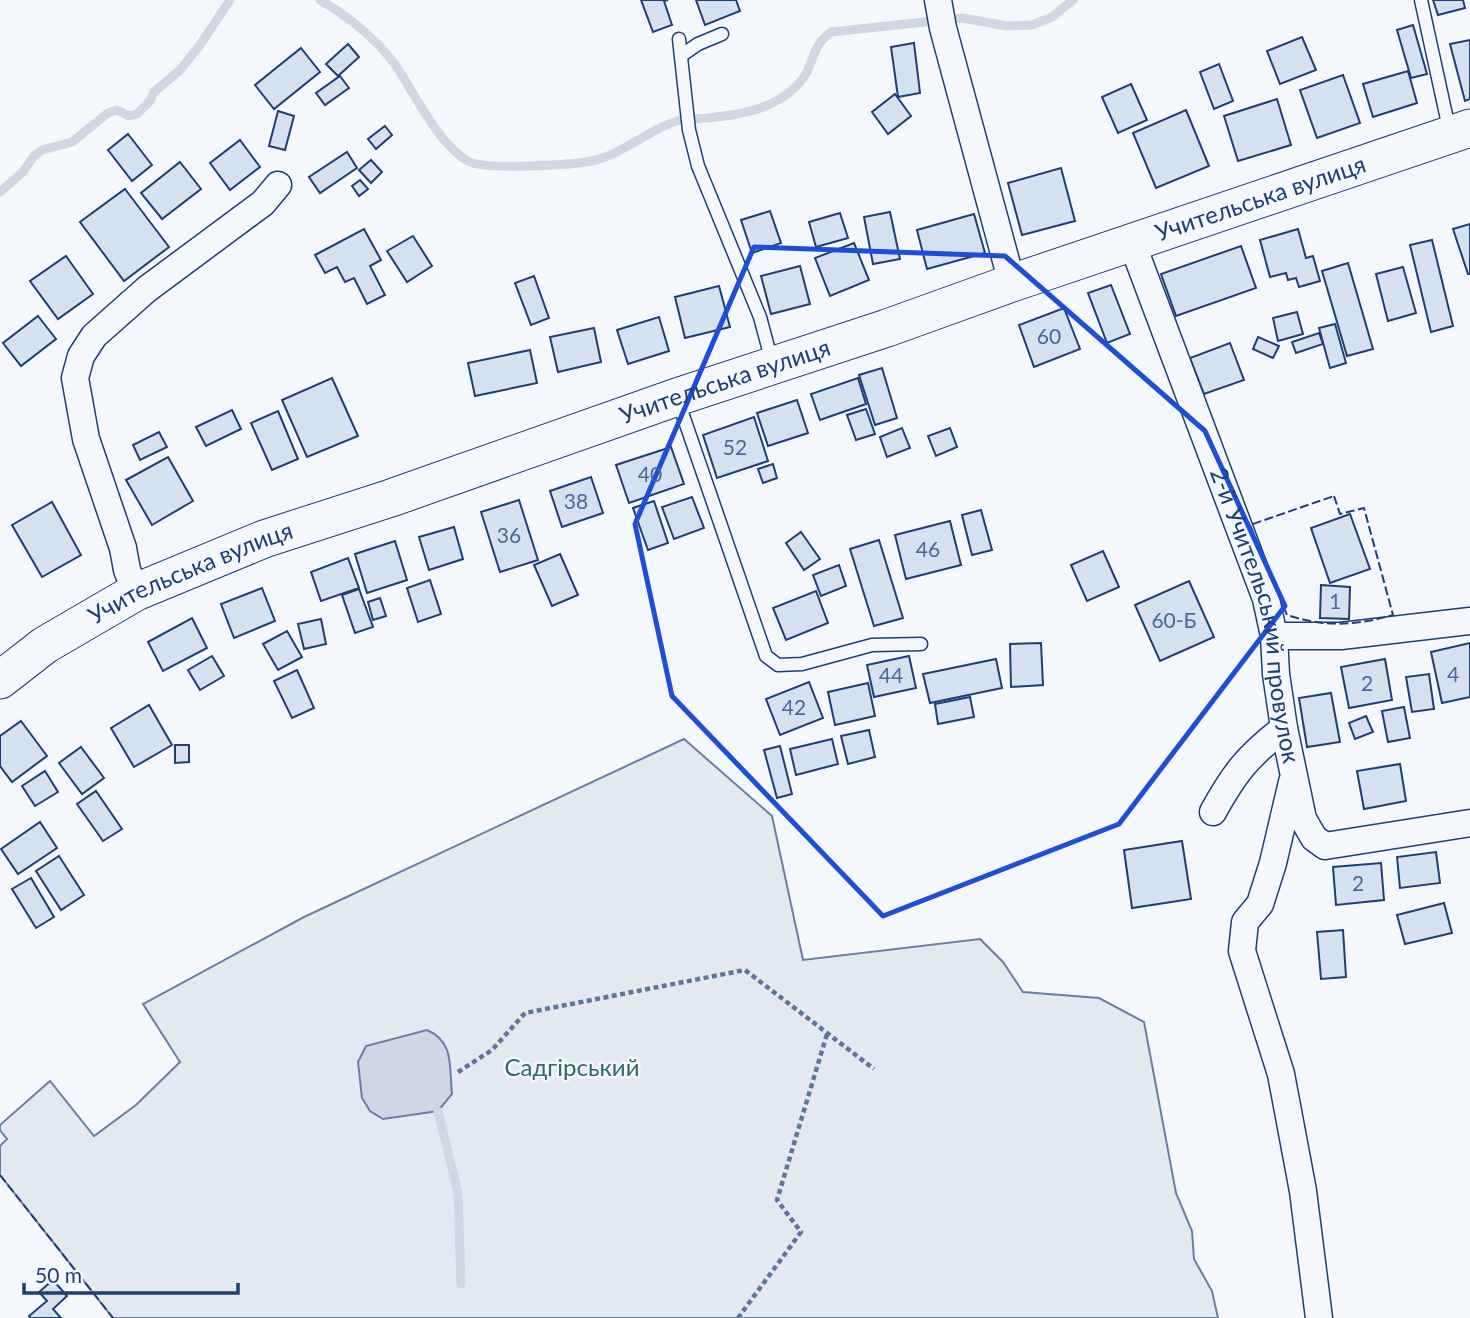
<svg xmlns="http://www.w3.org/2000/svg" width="1470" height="1318" font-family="Lato,sans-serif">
<rect width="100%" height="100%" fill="#f4f7fb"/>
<path fill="#e3e9f0" stroke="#687fa3" stroke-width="2" d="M684,739l88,77 31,144 177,-21 23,23 20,30 76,6 45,24 32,171 16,38 2,28 18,32 6,27h-1105l-113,-143v-29l7,-7 -7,-9v-5l50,-44 44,55 42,-31 44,-43 -37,-58 161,-87z"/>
<path fill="#cfd7e4" stroke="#687fa3" stroke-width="2" d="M427,1030c28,12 22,38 25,64l-14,17 -55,8 -13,-8 -8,-13 -4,-36 8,-16z"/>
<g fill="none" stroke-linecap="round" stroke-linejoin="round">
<g stroke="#cfd7e4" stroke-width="9">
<path d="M320,0c30,17 63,44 82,75 15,25 41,74 68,87 18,8 100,3 122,-1 34,-8 58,-33 91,-42"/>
<path d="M691,119c39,-2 88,-7 113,-42 11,-17 7,-30 27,-45l131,-14 45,8 25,-1 20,-8 21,-17"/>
<path d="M0,192l23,-20 11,-16 8,-6 30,-8 36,-29 9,-3 12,6 8,-2 13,-13 4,-9 26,-22 20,-25 30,-45"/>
<path d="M438,1111l20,82 3,91"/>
</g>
</g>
<g fill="#d5e0f0" stroke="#1d3f73" stroke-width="2">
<path d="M641,0h27l-4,1 8,24 -19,7z"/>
<path d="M696,0h40l4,11 -35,14z"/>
<path d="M1433,0h30l2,8 -27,7z"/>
<path d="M1413,25l14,49 -16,4 -14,-48z"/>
<path d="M1302,37l14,33 -36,14 -13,-33z"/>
<path d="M1470,40v59l-5,2 -15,-57z"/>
<path d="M914,43l6,50 -22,4 -7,-50z"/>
<path d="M348,44l11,13 -21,19 -12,-12z"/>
<path d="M301,48l19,24 -46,37 -19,-24z"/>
<path d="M1219,64l14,37 -19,8 -14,-37z"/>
<path d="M1408,71l9,32 -44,14 -10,-33z"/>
<path d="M1343,75l17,48 -43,15 -17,-48z"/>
<path d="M340,76l9,12 -24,17 -9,-12z"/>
<path d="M1131,84l16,36 -29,13 -16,-36z"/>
<path d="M895,94l16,22 -23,18 -16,-22z"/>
<path d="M1277,99l14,46 -53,16 -14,-45z"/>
<path d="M1186,110l23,56 -53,22 -23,-55z"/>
<path d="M278,111l16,5 -9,34 -16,-4z"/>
<path d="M385,126l7,9 -16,14 -8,-10z"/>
<path d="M128,134l24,31 -20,16 -24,-31z"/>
<path d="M240,140l20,27 -30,23 -20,-27z"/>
<path d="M347,152l10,16 -37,25 -11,-16z"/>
<path d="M371,160l11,12 -11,11 -12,-13z"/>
<path d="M180,162l21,27 -39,30 -21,-26z"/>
<path d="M1061,168l14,53 -53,14 -14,-52z"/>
<path d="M360,180l8,9 -9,7 -7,-10z"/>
<path d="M125,189l44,58 -45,34 -44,-59z"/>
<path d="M770,211l11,32 -29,10 -11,-33z"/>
<path d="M890,212l10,47 -27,5 -9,-47z"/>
<path d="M840,213l8,25 -32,9 -7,-25z"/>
<path d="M974,214l11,39 -58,16 -10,-39z"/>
<path d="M1470,224v50h-2l-15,-45z"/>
<path d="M364,229l17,31 -11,6 15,29 -18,9 -13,-26 -9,4 -8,-15 -12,6 -10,-18z"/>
<path d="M1298,229l8,29 7,-2 7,25 -21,6 -3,-9 -8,2 -2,-7 -16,4 -10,-37z"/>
<path d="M413,236l19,30 -25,16 -20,-31z"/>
<path d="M1432,240l21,86 -22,6 -21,-87z"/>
<path d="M854,243l15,37 -39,16 -15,-38z"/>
<path d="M1241,246l15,42 -80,28 -15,-42z"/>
<path d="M66,256l27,38 -35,25 -28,-38z"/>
<path d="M1348,263l25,86 -26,7 -25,-85z"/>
<path d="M800,266l10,38 -39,10 -10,-38z"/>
<path d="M1403,267l13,46 -28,8 -12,-47z"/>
<path d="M534,276l15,42 -18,7 -16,-42z"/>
<path d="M1111,285l19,49 -23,9 -19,-50z"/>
<path d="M719,286l11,41 -45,11 -10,-41z"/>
<path d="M1064,308l16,41 -46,18 -15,-42z"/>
<path d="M1297,312l6,22 -25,7 -5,-23z"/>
<path d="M38,316l18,23 -35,27 -18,-23z"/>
<path d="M659,317l10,34 -41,13 -11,-34z"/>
<path d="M1335,324l11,39 -16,5 -11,-40z"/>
<path d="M594,328l7,34 -43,10 -8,-35z"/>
<path d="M1319,333l4,11 -27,9 -4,-11z"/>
<path d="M1258,337l21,9 -6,12 -20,-9z"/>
<path d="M1230,343l14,37 -40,14 -14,-36z"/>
<path d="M530,350l7,33 -62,13 -7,-33z"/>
<path d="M882,368l15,50 -22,7 -16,-50z"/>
<path d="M332,378l26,58 -51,21 -25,-57z"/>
<path d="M858,378l8,26 -46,16 -9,-26z"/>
<path d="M797,400l11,33 -40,13 -11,-33z"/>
<path d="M866,409l9,25 -19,6 -9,-25z"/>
<path d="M232,410l9,19 -35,17 -10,-19z"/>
<path d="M278,411l20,48 -26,11 -21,-47z"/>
<path d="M754,417l14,44 -51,17 -14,-43z"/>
<path d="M902,428l8,20 -23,9 -7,-20z"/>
<path d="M950,428l7,19 -21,9 -8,-20z"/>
<path d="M159,432l8,15 -27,13 -7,-15z"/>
<path d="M671,447l13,37 -55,19 -13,-38z"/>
<path d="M168,457l25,44 -41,24 -26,-45z"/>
<path d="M773,464l4,14 -14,5 -5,-14z"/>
<path d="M591,477l12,36 -41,14 -12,-36z"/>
<path d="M692,497l12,31 -30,11 -12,-32z"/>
<path d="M519,500l19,60 -38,12 -19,-60z"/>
<path d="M654,501l14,42 -20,7 -15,-42z"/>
<path d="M52,502l29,53 -39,22 -30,-52z"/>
<path d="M981,510l11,40 -20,5 -10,-40z"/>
<path d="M1350,514l20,55 -40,14 -19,-55z"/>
<path d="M950,521l11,44 -55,14 -11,-44z"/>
<path d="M454,527l9,32 -34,11 -10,-33z"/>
<path d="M801,532l19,27 -16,11 -18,-27z"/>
<path d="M879,540l24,78 -29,8 -24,-77z"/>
<path d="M395,541l12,39 -40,13 -12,-39z"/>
<path d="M1103,551l16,36 -32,14 -16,-36z"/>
<path d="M560,554l18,41 -26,11 -18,-41z"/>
<path d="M348,558l11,30 -38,13 -10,-29z"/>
<path d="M839,565l7,21 -25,10 -8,-21z"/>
<path d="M430,580l11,34 -23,8 -11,-34z"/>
<path d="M1189,581l25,56 -54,24 -25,-56z"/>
<path d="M1321,585l29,2 -1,32 -29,-1z"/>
<path d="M262,588l13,33 -41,17 -13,-34z"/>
<path d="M359,589l14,38 -18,6 -13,-38z"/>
<path d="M816,591l12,32 -42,17 -13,-32z"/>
<path d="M380,598l6,18 -13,4 -5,-18z"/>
<path d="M192,618l15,30 -44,23 -15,-29z"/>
<path d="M321,619l5,25 -22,5 -6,-25z"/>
<path d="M287,631l15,26 -24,13 -15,-26z"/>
<path d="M1041,643l2,42 -32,2 -1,-43z"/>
<path d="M1470,643v54l-28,6 -11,-51z"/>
<path d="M212,656l12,20 -24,14 -12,-20z"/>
<path d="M909,656l7,32 -42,9 -7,-32z"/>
<path d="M996,659l6,29 -72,15 -7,-29z"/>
<path d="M1385,659l7,41 -43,8 -8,-41z"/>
<path d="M297,670l17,38 -22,10 -18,-37z"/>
<path d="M1429,674l5,35 -22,3 -6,-35z"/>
<path d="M809,682l14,36 -43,17 -14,-36z"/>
<path d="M868,683l7,33 -40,9 -7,-33z"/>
<path d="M1331,693l9,49 -33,5 -8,-49z"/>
<path d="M970,697l4,20 -36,7 -3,-20z"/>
<path d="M149,705l23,40 -38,22 -23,-39z"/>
<path d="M1404,707l6,31 -22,4 -6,-31z"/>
<path d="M1366,716l7,16 -18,7 -6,-16z"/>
<path d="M21,721l26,35 -35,26 -12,-16v-30z"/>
<path d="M869,730l6,27 -27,7 -7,-28z"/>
<path d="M832,739l6,25 -42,11 -6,-26z"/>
<path d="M175,745h14v17l-14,1z"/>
<path d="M780,746l12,48 -15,4 -13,-48z"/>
<path d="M81,747l23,31 -22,16 -23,-31z"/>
<path d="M1400,764l6,37 -42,8 -7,-38z"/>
<path d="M45,771l13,21 -23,14 -13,-20z"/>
<path d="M96,791l26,38 -19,12 -26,-37z"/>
<path d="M40,822l17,26 -39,26 -17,-25z"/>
<path d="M1182,841l9,58 -59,9 -8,-58z"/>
<path d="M1436,852l4,31 -40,5 -3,-31z"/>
<path d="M59,856l25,39 -23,15 -25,-39z"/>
<path d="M1381,863l3,37 -48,5 -3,-38z"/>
<path d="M31,878l23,39 -18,11 -24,-39z"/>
<path d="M1444,903l8,30 -47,11 -8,-29z"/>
<path d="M1343,930l3,47 -25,2 -4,-47z"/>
<path d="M53,1280l14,16 -14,13 8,9h-30l-2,-2 18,-15 -8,-9z"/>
</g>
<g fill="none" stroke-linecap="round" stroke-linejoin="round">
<g stroke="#1d3f73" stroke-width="15">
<g id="lane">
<path d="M1421,0l29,133"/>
<path d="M679,39l10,91 9,36 62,151 12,45"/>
<path d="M682,55l16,-11 24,-10"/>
<path d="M678,401l88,255 12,9 24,-1 70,-19 49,-1"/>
</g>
</g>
<g stroke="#1d3f73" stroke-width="29">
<g id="street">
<path d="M938,0l5,28 69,255"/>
<path id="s1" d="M1132,243l134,356 8,37 2,38 8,54 19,91 11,19 11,8 145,-23"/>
<path d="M136,592l-9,-22 -4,-22 -37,-109 -11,-61 6,-22 13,-20 53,-47 116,-86 15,-18"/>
<path d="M1274,636h67l129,-15"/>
<path d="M1292,782l-19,81 -13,41 -15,18 -3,29 39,123 22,117 16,127"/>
<path d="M1213,812c22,-40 35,-56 71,-84"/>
</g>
</g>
<g stroke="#1d3f73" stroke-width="39">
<g id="secondary">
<path id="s2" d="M0,680l45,-35 91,-53 128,-53 127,-41 286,-101 210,-69 125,-45 458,-155"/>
</g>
</g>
<g stroke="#5e769c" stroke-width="4.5" stroke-dasharray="5 3.5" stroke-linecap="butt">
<path d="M458,1072l34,-22 33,-37 220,-43 129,99"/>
<path d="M738,1318l63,-86 -24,-32 50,-166"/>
</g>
<use href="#lane" stroke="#f4f7fb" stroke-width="12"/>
<use href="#street" stroke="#f4f7fb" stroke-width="26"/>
<use href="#secondary" stroke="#f4f7fb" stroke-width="37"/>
<g stroke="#1d3f73" stroke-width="2" stroke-dasharray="9 3.5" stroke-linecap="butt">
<path d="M1334,496l6,18 24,-6 29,107c-38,11 -69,12 -106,0l-37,-90z"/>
<path d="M0,1175l113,143"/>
</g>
</g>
<path fill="none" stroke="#1d4ed8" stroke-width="5" stroke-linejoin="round" d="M754,247l251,9 200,175 80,175 -166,218 -236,92 -211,-220 -37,-172z"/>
<g text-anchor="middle" stroke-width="5" stroke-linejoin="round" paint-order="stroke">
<g font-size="21" fill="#4b6792">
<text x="1049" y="344">60</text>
<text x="735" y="455">52</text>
<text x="650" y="482">40</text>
<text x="576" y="509">38</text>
<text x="509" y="543">36</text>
<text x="928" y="557">46</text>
<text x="1335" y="609">1</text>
<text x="1174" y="628">60-Б</text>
<text x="1453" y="682">4</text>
<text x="891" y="683">44</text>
<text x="1367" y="691">2</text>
<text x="794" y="715">42</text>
<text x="1358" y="891">2</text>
</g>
<g font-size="24" fill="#1d3f73" stroke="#f4f7fb">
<text dy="8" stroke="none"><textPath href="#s2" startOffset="1354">Учительська вулиця</textPath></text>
<text dy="8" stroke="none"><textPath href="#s2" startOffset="788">Учительська вулиця</textPath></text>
<text dy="8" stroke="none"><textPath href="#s2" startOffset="220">Учительська вулиця</textPath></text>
<text dy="8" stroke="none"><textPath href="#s1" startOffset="394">2-й Учительський провулок</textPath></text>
</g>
<g font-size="24" fill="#2c6c60" stroke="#f4f7fb">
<text x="572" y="1076">Садгірський</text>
</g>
</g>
<path d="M24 1283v10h214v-10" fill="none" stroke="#1d3f73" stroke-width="3.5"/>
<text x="35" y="1283" font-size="21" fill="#1d3f73" stroke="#f4f7fb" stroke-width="5" paint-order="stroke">50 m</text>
</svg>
